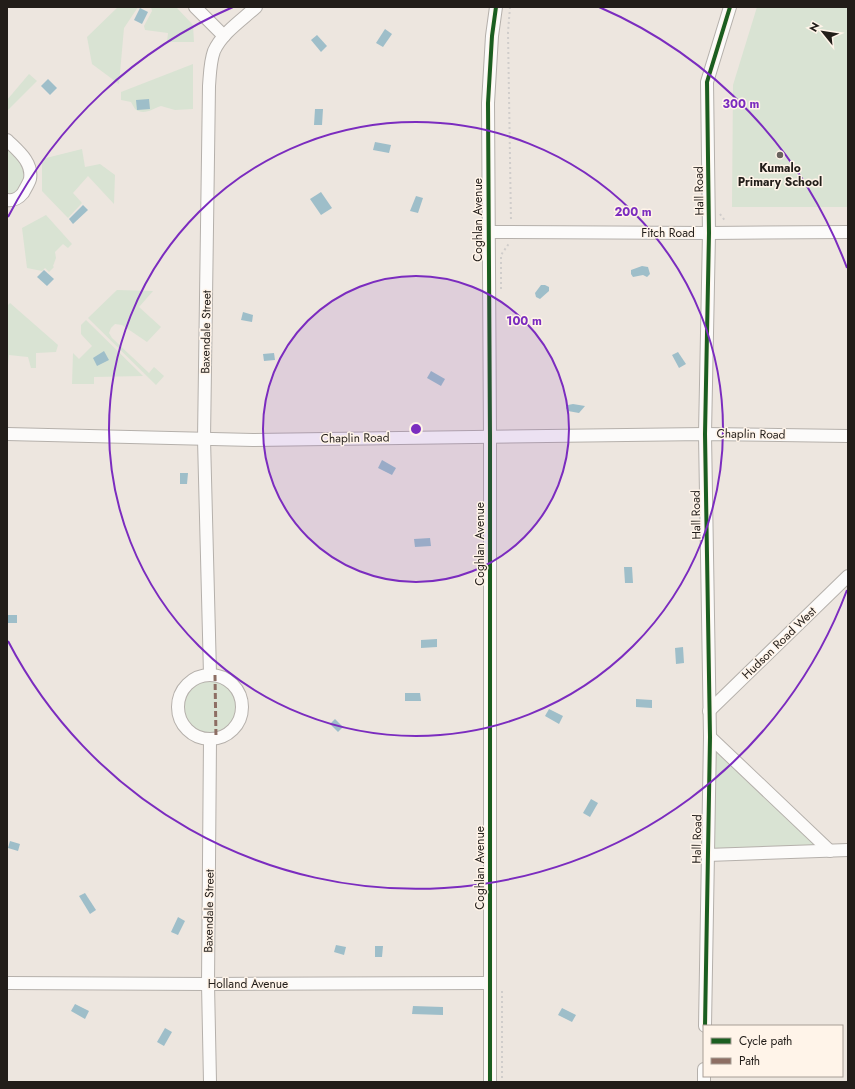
<svg xmlns="http://www.w3.org/2000/svg" width="855" height="1089" font-family="Jost,sans-serif">
<rect width="100%" height="100%" fill="#ede6df"/>
<g fill="#d9e3d3">
<path d="M118,7h20l-14,21 -5,56 -27,-20 -5,-27z"/>
<path d="M151,7h25l17,18 1,17h-27l1,-9 -23,-3 -1,-4 8,-15z"/>
<path d="M757,7h91v200h-116l1,-122z"/>
<path d="M193,64v45l-18,1 -14,-4c-9,3 -17,10 -26,3l-4,-7 -10,-2v-8z"/>
<path d="M29,74l8,7 -30,30v-11z"/>
<path d="M7,146c18,18 27,26 7,47h-7z"/>
<path d="M82,149l3,18 15,-3 15,11 -1,29 -26,-28 -15,17 9,10 -14,15 -26,-27v-32z"/>
<path d="M46,215l26,29 -4,4 -5,-4 -8,8 1,6 -3,8 1,1 -5,5 -4,-4 -3,3 -15,-3 -5,-40z"/>
<path d="M117,290l36,1 -14,16 22,20 -14,15 -25,-17 -7,-1 -4,4 -2,5 3,5 37,35 5,-6 10,9 -8,9 -68,-67z"/>
<path d="M10,303l48,42 -2,7 -20,1v15h-5l-3,-11 -19,-2 -2,19v-68z"/>
<path d="M86,320l57,56 -49,1v7h-22l1,-31 6,6 13,-13 -11,-12v-9z"/>
<circle cx="210" cy="707" r="32"/>
<path d="M712,743l112,106 -115,4z"/>
</g>
<g fill="#9ebec9">
<path d="M140,8l8,4 -6,12 -8,-4z"/>
<path d="M385,29l7,5 -9,13 -7,-4z"/>
<path d="M317,35l10,11 -6,6 -10,-12z"/>
<path d="M48,79l9,9 -7,7 -9,-9z"/>
<path d="M149,99l1,10 -13,1 -1,-10z"/>
<path d="M315,109h8l-1,16h-8z"/>
<path d="M375,142l16,3 -2,8 -16,-3z"/>
<path d="M321,192l11,16 -11,7 -11,-16z"/>
<path d="M416,196l7,2 -5,15 -8,-2z"/>
<path d="M83,205l5,5 -15,14 -4,-5z"/>
<path d="M642,266l6,1 2,7 -3,3 -4,-2 -10,2 -2,-3v-4z"/>
<path d="M44,270l10,9 -7,7 -10,-9z"/>
<path d="M541,285h4l4,2v4l-9,8 -4,-2 -1,-4z"/>
<path d="M243,312l10,3 -1,7 -11,-2z"/>
<path d="M104,351l5,9 -12,6 -4,-8z"/>
<path d="M678,352l8,12 -7,4 -7,-13z"/>
<path d="M274,353l1,7 -11,1 -1,-7z"/>
<path d="M431,371l14,8 -4,7 -14,-8z"/>
<path d="M573,404l12,2 -6,7 -11,-2 -2,-3 2,-3z"/>
<path d="M382,460l14,8 -4,7 -14,-7z"/>
<path d="M180,473h8l-1,11h-7z"/>
<path d="M430,538l1,8 -16,1 -1,-8z"/>
<path d="M624,567h8l1,16h-8z"/>
<rect x="7" y="615" width="10" height="8"/>
<path d="M437,639v8l-16,1v-8z"/>
<path d="M683,647l1,16 -8,1 -1,-16z"/>
<path d="M405,693h15l1,8h-16z"/>
<path d="M636,699l16,1v8l-16,-1z"/>
<path d="M549,709l14,7 -4,8 -14,-8z"/>
<path d="M335,719l8,8 -5,5 -8,-8z"/>
<path d="M591,799l7,4 -8,14 -7,-4z"/>
<path d="M10,841l10,3 -2,7 -10,-3z"/>
<path d="M85,893l11,17 -6,4 -11,-18z"/>
<path d="M178,917l7,4 -7,14 -7,-3z"/>
<path d="M336,945l10,2 -2,8 -10,-3z"/>
<path d="M375,946h8l-1,11h-7z"/>
<path d="M75,1004l14,7 -4,8 -14,-8z"/>
<path d="M413,1006l30,1v8l-31,-1z"/>
<path d="M562,1008l14,7 -4,7 -14,-7z"/>
<path d="M165,1028l7,4 -8,14 -7,-4z"/>
</g>
<g fill="none" stroke-linecap="round" stroke-linejoin="round">
<g stroke="#b5b0ab" stroke-width="14">
<g id="minor">
<path d="M195,7l29,29"/>
<path d="M7,140c11,11 26,22 23,39 -1,4 -5,10 -7,14 -4,5 -10,8 -16,7"/>
<path d="M488,232l221,1 139,-1"/>
<path d="M7,434l246,6 452,-6 143,2"/>
<path d="M210,674l-6,-235 5,-353c1,-12 1,-24 5,-35 8,-18 28,-31 42,-44"/>
<circle cx="210" cy="707" r="32"/>
<path d="M709,711l139,-135"/>
<path d="M710,737l120,114"/>
<path d="M707,855l141,-5"/>
<path d="M7,983l201,1 282,-1"/>
<path d="M705,1026l5,-289 -5,-303 4,-201 -2,-151 23,-75"/>
<path d="M210,1082l-2,-98 2,-244"/>
<path d="M490,1082v-646l-2,-333 4,-67 4,-29"/>
<path d="M704,1082v-13"/>
</g>
</g>
<g stroke="#d0cdcb" stroke-width="2" stroke-dasharray="2 3" stroke-linecap="butt">
<path d="M510,7l-2,25 3,190"/>
<path d="M720,214l6,8"/>
<path d="M501,289v-34l9,-13"/>
<path d="M502,991v91"/>
</g>
<use href="#minor" stroke="#fcfbfa" stroke-width="12"/>
<path stroke="#8d6e63" stroke-width="3" stroke-dasharray="6 3" stroke-linecap="butt" d="M215,675l1,63"/>
<g stroke="#fff4e9" stroke-width="6">
<g id="cycleway">
<path d="M705,1026l5,-289 -5,-303 4,-201 -2,-151 23,-75"/>
<path d="M490,1082v-646l-2,-333 4,-67 4,-29"/>
</g>
</g>
<use href="#cycleway" stroke="#1b5e20" stroke-width="4"/>
</g>
<circle cx="416" cy="429" r="153" fill="#7b2cbf" fill-opacity=".12"/>
<g fill="none" stroke="#7b2cbf" stroke-width="2">
<circle cx="416" cy="429" r="153"/>
<circle cx="416" cy="429" r="307"/>
<path d="M847 590A460 460 0 0 1 8 641M8 217A460 460 0 0 1 233 7M599 7A460 460 0 0 1 847 268"/>
</g>
<circle fill="#69635e" stroke="#fff4e9" stroke-width="1.5" cx="780" cy="155" r="4"/>
<g text-anchor="middle" stroke-width="3" stroke-linejoin="round" paint-order="stroke">
<g font-size="12" font-weight="bold" fill="#221d19" stroke="#fff4e9">
<text x="780" y="172">Kumalo<tspan x="780" dy="14">Primary School</tspan></text>
</g>
<g font-size="12" fill="#221d19" stroke="#fff4e9">
<text transform="translate(699 191) rotate(-91)" y="4">Hall Road</text>
<text transform="translate(478 220) rotate(-90)" y="4">Coghlan Avenue</text>
<text x="668" y="237">Fitch Road</text>
<text transform="translate(206 332) rotate(-89)" y="4">Baxendale Street</text>
<text transform="translate(751 434) rotate(1)" y="4">Chaplin Road</text>
<text transform="translate(355 438) rotate(-1)" y="4">Chaplin Road</text>
<text transform="translate(696 515) rotate(-91)" y="4">Hall Road</text>
<text transform="translate(480 544) rotate(-90)" y="4">Coghlan Avenue</text>
<text transform="translate(779 643) rotate(-44)" y="4">Hudson Road West</text>
<text transform="translate(697 839) rotate(-89)" y="4">Hall Road</text>
<text transform="translate(480 868) rotate(-90)" y="4">Coghlan Avenue</text>
<text transform="translate(209 911) rotate(-89)" y="4">Baxendale Street</text>
<text x="248" y="988">Holland Avenue</text>
</g>
</g>
<circle cx="416" cy="429" r="6" fill="#7b2cbf" stroke="#fff4e9" stroke-width="2"/>
<g font-size="12" text-anchor="middle" font-weight="bold" fill="#7b2cbf" stroke="#fff4e9" stroke-width="3" stroke-linejoin="round" paint-order="stroke">
<text x="741" y="108">300 m</text>
<text x="633" y="216">200 m</text>
<text x="524" y="325">100 m</text>
</g>
<rect width="855" height="1089" fill="none" stroke="#221d19" stroke-width="16"/>
<rect x="703" y="1025" width="140" height="52" fill="#fff4e9" stroke="#a79e96"/>
<rect x="711" y="1038" width="20" height="6" fill="#1b5e20" stroke="#a79e96"/>
<text x="739" y="1045" font-size="12" fill="#221d19">Cycle path</text>
<rect x="711" y="1058" width="20" height="6" fill="#8d6e63" stroke="#a79e96"/>
<text x="739" y="1065" font-size="12" fill="#221d19">Path</text>
<g transform="translate(823 32) rotate(300)" stroke="#fff4e9" stroke-width="3" paint-order="stroke">
<path d="M0-3L7 15L0 10L-7 15Z" fill="#221d19"/>
<text y="-6" font-size="11" font-weight="bold" text-anchor="middle" fill="#221d19">N</text>
</g>
</svg>
